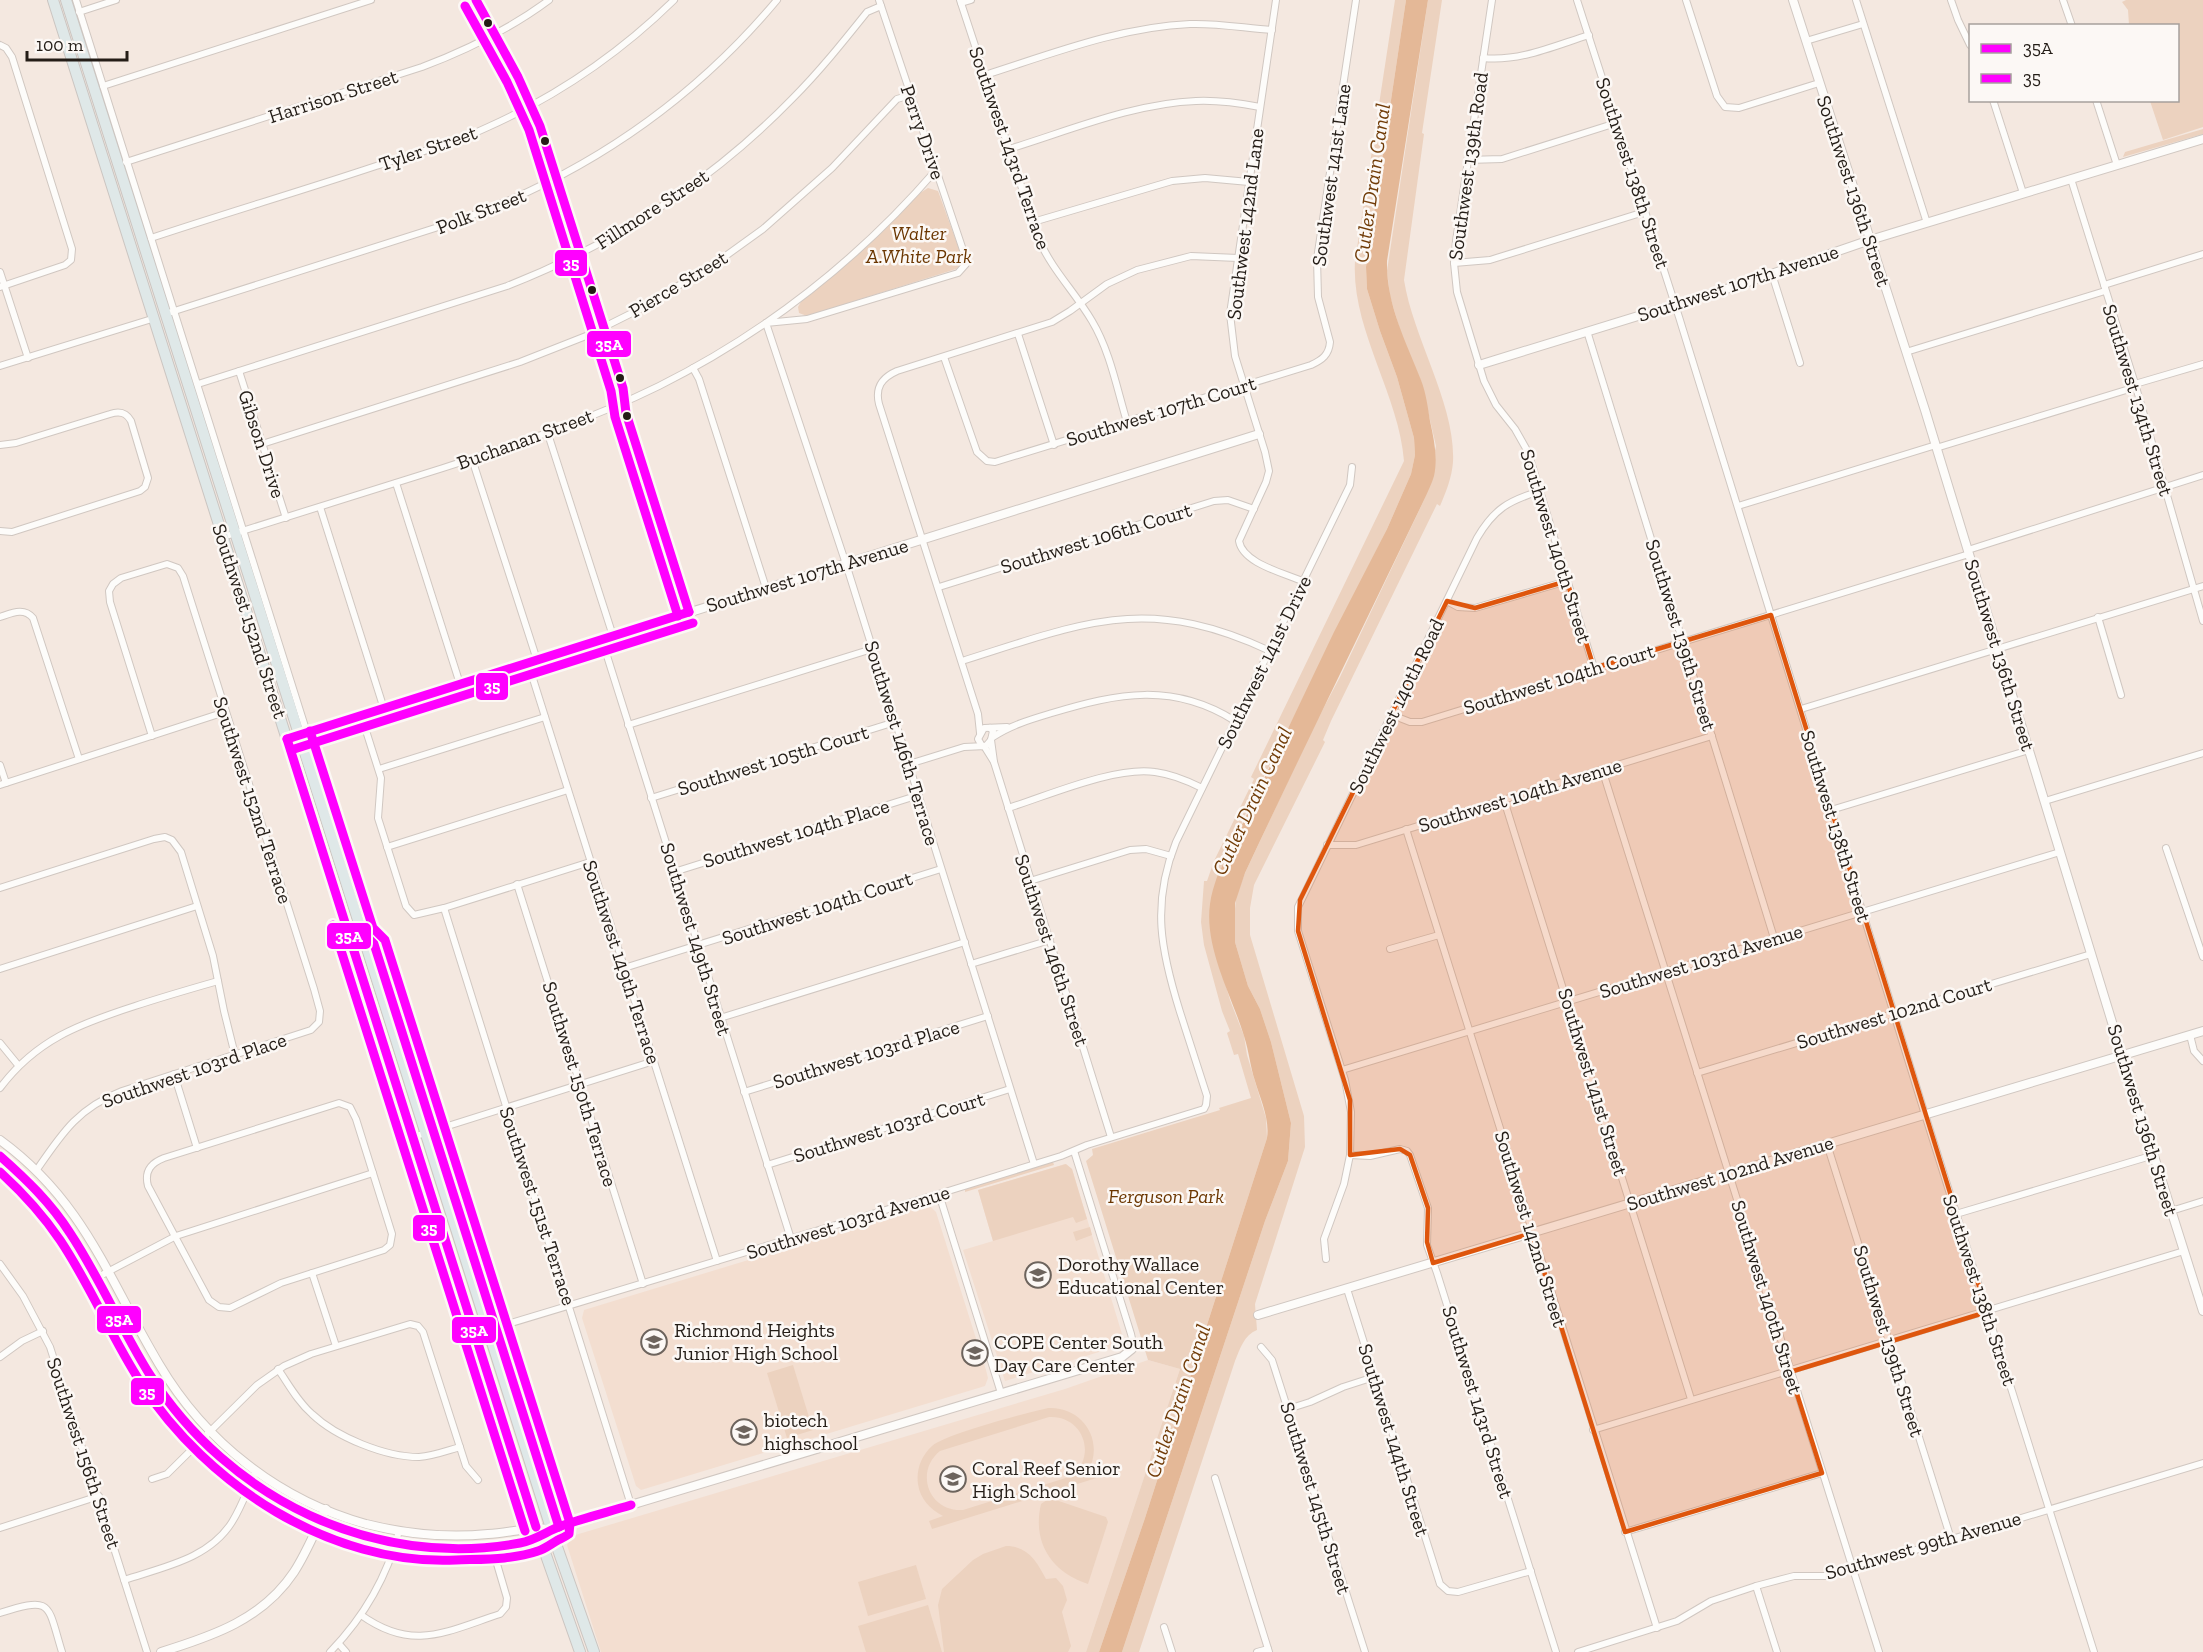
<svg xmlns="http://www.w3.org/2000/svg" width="2203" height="1652" font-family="'Zilla Slab',serif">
<rect width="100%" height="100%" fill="#f4e8e0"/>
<g fill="#f3ded0">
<path d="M1065,1164l7,5 53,175 -120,37 -42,-131 30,-9 -15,-51z"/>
<path d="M929,1205l7,7 50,158 2,8 -3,8 -311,94 -33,10 -5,-4 -54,-168 2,-8z"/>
<path d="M1148,1360l32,9 -94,283h-485l-34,-107 5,-9 493,-147z"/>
</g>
<g fill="#ecd2bf" fill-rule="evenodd">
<path d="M1395,0h11l-40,267 1,22 13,42 17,46 17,61 1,17 -4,19 -24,55 -144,290 -32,115 19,66 14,36 3,19 19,63 1,20 -122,380 -46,134h-13l94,-283 -32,-9 -62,-199 7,-6 -1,-6 128,-39 -1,-2 32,-10 -13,-44 -4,1 -7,-22 3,-2 -8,-20 -18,-66 -3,-23 3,-41h3l7,-20 40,-82 -3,-2 153,-316c-5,-67 -53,-132 -49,-200z"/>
<path d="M1428,0h14l-20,133 2,1 -20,146c9,58 52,125 49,182 -1,15 -7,30 -13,44l-3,-2 -106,217 -8,19 2,2 -71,143 -4,23v27l54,181 1,31 -50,157 2,26c-13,5 -17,19 -22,31l-96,291h-17l143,-431 23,-60 3,-38 -20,-81 -11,-33 -12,-23 -13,-44 -1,-21 2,-24 9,-24 68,-145 27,-51 85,-179 11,-52 -15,-65 -19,-44 -12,-41 -3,-25z"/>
<path d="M2126,0h77v127l-40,13 -13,-39 28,-1v-74l-49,-1 -1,-15 -6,-8z"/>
<path d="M2203,129v5l-80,23 2,-5z"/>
<path d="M928,188l10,3 24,66 -1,7 -5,5 -149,47 -8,-3 -1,-6 4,-7 41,-33 77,-74z"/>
<path d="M1053,1162l1,3 -89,27v-3z"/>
<path d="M1066,1164l6,5 15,50 -11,4 -3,-6 -80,24 -15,-51z"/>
<path d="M1090,1227l2,8 -16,6 -3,-9z"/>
<path d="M793,1365l20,65 -26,8 -20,-65z"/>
<path d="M1048,1408c35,-2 58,34 39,65l14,-4 2,7 -171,53 -3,-8 14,-5c-13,-7 -23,-17 -25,-32 -2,-14 3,-28 14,-38 14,-12 94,-33 116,-38zM1049,1417c33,-2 49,37 23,59l-109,34c-34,2 -49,-38 -23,-59z"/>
<path d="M1050,1498l56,19 2,5 -20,62c-37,-12 -56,-42 -47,-80z"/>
<path d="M1006,1546c22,0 31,16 40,33l10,-1 7,8 4,14 -5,12 9,34 -3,6h-124l-6,-47 4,-16 31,-29 10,-6z"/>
<path d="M916,1565l10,34 -58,17 -10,-34z"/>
<path d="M928,1605l14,47h-76l-8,-26z"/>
</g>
<path fill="#e4b897" d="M1406,0h22l-41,261c-1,43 19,81 34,119 5,13 7,28 9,41 4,18 8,37 4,55 -2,7 -6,15 -9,22 -60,125 -121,249 -180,375l-10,30v39l13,44 12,23 11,33 20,81 -3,38 -23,60 -143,431h-23l46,-134 122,-380c3,-19 -7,-40 -12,-57 -5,-15 -6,-30 -11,-45 -12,-40 -40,-88 -34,-132 1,-9 4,-18 7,-27l117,-245 53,-103 24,-55 4,-19 -1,-17 -17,-61 -17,-46 -13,-42 -1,-22z"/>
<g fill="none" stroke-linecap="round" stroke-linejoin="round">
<g stroke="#d0c7c1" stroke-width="8">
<g id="minor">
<path d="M76,0l231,733"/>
<path d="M476,0l42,77 22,49 83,262 3,25 63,199"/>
<path d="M879,0l85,253 2,11 -8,9 -151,46 -41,4 80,241 188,600"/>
<path d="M960,0l79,240c14,31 36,52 53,81 18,30 25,68 35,101"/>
<path d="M1276,0l-46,314 5,42 30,96 4,19 -3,11 -27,59c4,23 46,32 65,41"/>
<path d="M1492,0l-36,241 -2,22 3,29 27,89 12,24 19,24 13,23 66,216"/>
<path d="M1577,0l102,317 244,791 171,544"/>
<path d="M1686,0l31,96 8,11 14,1 80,-25"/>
<path d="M1856,0l71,223"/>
<path d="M1951,0l7,20 12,25"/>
<path d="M2063,0l9,26"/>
<path d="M961,3l10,-3"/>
<path d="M79,12l37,-12"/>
<path d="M1806,41l57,-17"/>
<path d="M0,45l6,3 6,9 60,192 -1,11 -6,5 -65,22"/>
<path d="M1483,58c36,4 71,-12 106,-23"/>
<path d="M985,75c66,-21 135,-48 205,-51 27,-1 54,4 82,6"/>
<path d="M103,86l268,-86"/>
<path d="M1993,100l30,93"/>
<path d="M2096,100l21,65"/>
<path d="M1009,149c59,-18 126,-46 187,-48 22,-1 43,2 64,6"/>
<path d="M1467,160l35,-1 114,-36"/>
<path d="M126,162l296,-95c45,-17 88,-38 127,-67"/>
<path d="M2071,179l65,208 67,234"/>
<path d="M1033,222l139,-41 33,-3 44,4"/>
<path d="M151,238c75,-25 150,-47 225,-72 38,-12 76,-22 112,-39 69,-31 132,-74 186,-127"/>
<path d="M1454,263l36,-3 154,-48"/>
<path d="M0,272l28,86"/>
<path d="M1772,274l28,89"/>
<path d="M2104,285l99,-31"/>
<path d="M165,314l289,-92c128,-45 236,-118 323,-222"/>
<path d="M1587,331l187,607"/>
<path d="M1018,334l36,111"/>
<path d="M1906,352l199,-61"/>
<path d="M944,357l33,95 10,9 8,1 316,-97c11,-5 18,-10 19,-23l-12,-45 -1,-38 39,-259"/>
<path d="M0,366l155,-48"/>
<path d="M693,368l6,11 67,209"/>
<path d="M239,371l47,147"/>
<path d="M198,384l309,-98c107,-42 205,-105 285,-187 27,-27 51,-57 75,-87l14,-6"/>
<path d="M2135,384l68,-20"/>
<path d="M548,434l65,202"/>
<path d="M262,444l258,-82 66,-26 58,-29 76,-47 43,-31 69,-61 65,-69 14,-4"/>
<path d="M0,445l16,-2 94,-29c9,-3 16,-2 21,7l17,57 -3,9 -5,4 -128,41 -12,-1"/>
<path d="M1936,448l200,-61"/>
<path d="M472,459l65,201"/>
<path d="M396,483l64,201"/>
<path d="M1738,506l198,-61"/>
<path d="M320,507l64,202"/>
<path d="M223,537c73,-23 147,-46 220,-69 74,-24 147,-48 216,-82 106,-53 200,-127 277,-216"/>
<path d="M1968,550l235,-75"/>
<path d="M939,587l275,-86 14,-1 26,9"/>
<path d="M1447,601l11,6 17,1 92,-27"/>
<path d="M0,617c12,-4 24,-10 33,1l46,141"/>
<path d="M2098,617l23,78"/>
<path d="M602,640l189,599"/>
<path d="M962,661c121,-38 184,-68 308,-10"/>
<path d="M528,663l189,598"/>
<path d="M1801,709l402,-123"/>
<path d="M361,715l20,63 -3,40 28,88 8,9 30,-7 146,-46"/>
<path d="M1392,715l18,7h12l547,-168"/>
<path d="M628,725l244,-76"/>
<path d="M980,733l-2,-19 -99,-310c-4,-16 2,-26 18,-33l155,-49 18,-11 37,-27 30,-14 54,-14 47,2"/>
<path d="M993,737c18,-12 39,-18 59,-24 66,-20 121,-31 183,8"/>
<path d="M991,740l3,22"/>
<path d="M982,746l-4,-7 6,-11 23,-1"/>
<path d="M984,746l10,16 117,375"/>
<path d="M909,764l55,-17 22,-1 5,-6 2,-9 -3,-3"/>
<path d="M0,765l6,18"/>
<path d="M379,769l166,-52"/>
<path d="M1602,769l277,883"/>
<path d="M0,785l225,-73"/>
<path d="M651,798l244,-76"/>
<path d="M1504,800l187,599"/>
<path d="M2045,801l158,-48"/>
<path d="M1008,808c39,-12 107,-42 147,-36 16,2 33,9 47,16"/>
<path d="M1831,810l198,-60"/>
<path d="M1406,829l251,799"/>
<path d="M1327,845h29l356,-109"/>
<path d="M387,847l181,-57"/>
<path d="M2166,848l37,109"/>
<path d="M674,872l245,-77"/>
<path d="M1030,881l100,-31 16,-1 25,7"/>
<path d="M517,884l126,400"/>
<path d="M0,888l154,-49 11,-2 7,3 9,12 32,104 11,55 11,44"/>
<path d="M444,908l187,597"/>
<path d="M364,940l5,-1 5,5 185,583"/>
<path d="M1390,949l49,-14"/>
<path d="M971,964l79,-24"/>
<path d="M624,968l317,-99"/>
<path d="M0,969l197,-63"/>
<path d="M720,1018l245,-76"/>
<path d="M2190,1035l4,16 9,10"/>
<path d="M0,1043l18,22"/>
<path d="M1342,1070l718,-218"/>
<path d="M1697,1073l394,-119"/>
<path d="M174,1074l23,74"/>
<path d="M0,1088c36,-48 79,-64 135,-82 27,-9 55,-17 83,-25"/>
<path d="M744,1092l244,-76"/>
<path d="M339,1103l11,4 6,12 36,115 -2,11 -6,5 -103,33 -51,25 -11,-1 -10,-7 -61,-114c-4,-15 3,-23 16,-28z"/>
<path d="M413,1137l241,-76"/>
<path d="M1827,1144l124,395"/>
<path d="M1074,1151l57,183 2,9 -1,6"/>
<path d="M1350,1155l20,1 30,-7 7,2 3,4 18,53 -1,37 10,28 119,379"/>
<path d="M767,1165l243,-76"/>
<path d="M36,1171c26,-38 42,-63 86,-80l189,-61 8,-8 1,-11 -6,-22 -131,-413 -5,-8 -11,-4 -46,14 -8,6 -4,7 1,11 42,134"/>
<path d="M939,1194l62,199"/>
<path d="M2171,1211l32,-10"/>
<path d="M1956,1214l198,-59"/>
<path d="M1326,1259l-2,-20 20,-55 6,-29 1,-43 -6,-32 -47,-149v-24l179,-369c17,-29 31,-37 63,-47"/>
<path d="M0,1264l23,32 27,51 97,305"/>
<path d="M312,1273l24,73"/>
<path d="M98,1277l78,-41 197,-63"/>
<path d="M1347,1289l93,295 8,7 10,1 73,-21"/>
<path d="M488,1330l457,-138 116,-36 26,-11 117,-36 2,-4 1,-9c-9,-28 -18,-56 -27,-84 -19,-61 -29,-108 -4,-170l174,-357 2,-18"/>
<path d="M1261,1347l11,13 93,292"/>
<path d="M0,1357l22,-16 21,-10"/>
<path d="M278,1369c11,16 20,33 34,45 24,23 73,43 107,43 14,-1 27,-6 41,-10"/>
<path d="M1288,1409l22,-7 33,-15 31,-10"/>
<path d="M1593,1430l591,-179"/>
<path d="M1215,1478l54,174"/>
<path d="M152,1479l15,-5 90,-89 27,-19 27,-12 99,-30 8,2 5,6 43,134 12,14"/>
<path d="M0,1528l99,-32"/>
<path d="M1625,1532l197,-59"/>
<path d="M124,1580c39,-13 85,-21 108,-58 10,-16 16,-34 24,-51"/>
<path d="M1756,1586l21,66"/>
<path d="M0,1613c53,-17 47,-10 62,39"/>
<path d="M361,1615c52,37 84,17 139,-1l6,-7 1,-9 -15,-51"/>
<path d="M1164,1627l8,25"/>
<path d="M339,1644l7,8"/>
<path d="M330,1652c33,-34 57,-75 69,-121"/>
<path d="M1257,1652l11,-3"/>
<path d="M1578,1652l99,-31 34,-20 45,-15 38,-10h34l15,-4 360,-109"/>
</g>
</g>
<g stroke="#d0c7c1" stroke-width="10">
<g id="tertiary">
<path d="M1793,0l132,410 197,645 81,256"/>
<path d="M1479,365l263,-81 128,-44 333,-101"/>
<path d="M295,736l964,-302"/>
<path d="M0,1140c85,62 108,139 159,224 46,78 120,136 207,160 40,10 81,14 122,10 22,-1 42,-8 63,-5"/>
<path d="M0,1156c78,63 101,136 150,219 58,97 162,161 273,172 37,3 98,5 128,-18l571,-172 10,-8"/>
<path d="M1258,1315l945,-284"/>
<path d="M161,1652c52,-16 102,-33 133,-80 13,-20 21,-41 32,-63"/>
</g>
</g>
<g stroke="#cbc5c1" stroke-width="12">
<g id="primary">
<path d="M53,0l483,1527 44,125"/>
<path d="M66,0l490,1544 38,108"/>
</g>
</g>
<use href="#minor" stroke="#fdfcfa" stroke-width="6"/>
<use href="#tertiary" stroke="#fdfcfa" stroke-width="8"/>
<use href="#primary" stroke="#dfe8e8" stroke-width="10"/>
<g stroke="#fcf8f5" stroke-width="14">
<g id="bus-1">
<path d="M476,0l42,77 22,49 83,262 3,25 63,199"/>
<path d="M287,739l249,788"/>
<path d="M287,739l402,-127"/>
<path d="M364,940l5,-1 5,5 185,583"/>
<path d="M0,1156c26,23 51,47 70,77 30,45 51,96 80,142 78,123 224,195 370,168 16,-3 27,-12 41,-17 23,-8 47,-14 70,-21"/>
</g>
</g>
<g stroke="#fcf8f5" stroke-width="14">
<g id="bus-2">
<path d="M465,6l42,76 22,48 82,261 4,26 63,199"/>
<path d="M291,750l402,-127"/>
<path d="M333,925l192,606"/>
<path d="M0,1172c23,21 43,43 60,68 31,46 51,97 81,143 66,102 190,183 315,177 27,-1 56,0 82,-9 7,-2 13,-7 20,-11 4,-2 7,-3 11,-6l1,-11 -185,-583 -12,-12 -63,-197"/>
</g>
</g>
<use href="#bus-1" stroke="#f0f" stroke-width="9"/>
<use href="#bus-2" stroke="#f0f" stroke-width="9"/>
</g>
<path fill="#de560d" fill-opacity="0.2" stroke="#de560d" stroke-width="4.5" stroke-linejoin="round" d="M1567,581l27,87 177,-53 216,697 -197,60 32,101 -197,59 -93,-299 -99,30 -6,-21 1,-34 -18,-53 -10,-6 -50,6v-55l-52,-169 2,-31 147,-299 28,7z"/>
<defs>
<g id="school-ring" transform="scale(1.35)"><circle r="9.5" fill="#fcf8f5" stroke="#6d645d" stroke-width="1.5"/><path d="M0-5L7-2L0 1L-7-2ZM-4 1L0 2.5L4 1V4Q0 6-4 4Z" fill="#6d645d"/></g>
</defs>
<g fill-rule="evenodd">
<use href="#school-ring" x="1038" y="1275"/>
<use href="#school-ring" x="654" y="1342"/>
<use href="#school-ring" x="975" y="1353"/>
<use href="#school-ring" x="744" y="1432"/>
<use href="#school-ring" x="953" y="1479"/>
</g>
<g fill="#241d17" stroke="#fcf8f5" stroke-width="2">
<circle cx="488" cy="23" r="5"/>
<circle cx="545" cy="141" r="5"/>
<circle cx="592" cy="290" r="5"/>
<circle cx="620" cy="378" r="5"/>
<circle cx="627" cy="416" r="5"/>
</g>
<g text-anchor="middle" stroke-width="5" stroke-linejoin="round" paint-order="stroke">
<g font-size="20" fill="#241d17" stroke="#fcf8f5">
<text transform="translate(333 96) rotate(-18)" y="7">Harrison Street</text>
<text transform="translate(923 132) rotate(71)" y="7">Perry Drive</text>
<text transform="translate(428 148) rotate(-19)" y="7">Tyler Street</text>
<text transform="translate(1010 148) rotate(71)" y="7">Southwest 143rd Terrace</text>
<text transform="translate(1468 166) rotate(-82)" y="7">Southwest 139th Road</text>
<text transform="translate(1633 173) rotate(72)" y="7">Southwest 138th Street</text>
<text transform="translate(1331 175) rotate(-82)" y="7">Southwest 141st Lane</text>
<text transform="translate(1854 191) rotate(72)" y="7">Southwest 136th Street</text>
<text transform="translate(652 209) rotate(-33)" y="7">Fillmore Street</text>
<text transform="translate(481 211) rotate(-21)" y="7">Polk Street</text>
<text transform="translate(1245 224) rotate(-83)" y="7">Southwest 142nd Lane</text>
<text transform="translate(1738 283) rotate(-18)" y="7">Southwest 107th Avenue</text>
<text transform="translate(678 284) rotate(-31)" y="7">Pierce Street</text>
<text transform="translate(2138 400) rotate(73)" y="7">Southwest 134th Street</text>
<text transform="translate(1161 411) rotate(-17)" y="7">Southwest 107th Court</text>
<text transform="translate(525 439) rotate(-20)" y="7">Buchanan Street</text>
<text transform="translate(262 444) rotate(72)" y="7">Gibson Drive</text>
<text transform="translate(1096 538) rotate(-17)" y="7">Southwest 106th Court</text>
<text transform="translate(1556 546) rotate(73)" y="7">Southwest 140th Street</text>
<text transform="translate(807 575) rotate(-17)" y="7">Southwest 107th Avenue</text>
<text transform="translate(250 621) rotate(72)" y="7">Southwest 152nd Street</text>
<text transform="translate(1681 635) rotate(73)" y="7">Southwest 139th Street</text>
<text transform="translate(2000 655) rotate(73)" y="7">Southwest 136th Street</text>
<text transform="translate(1264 662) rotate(-64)" y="7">Southwest 141st Drive</text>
<text transform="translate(1559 679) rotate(-17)" y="7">Southwest 104th Court</text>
<text transform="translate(1396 706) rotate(-64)" y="7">Southwest 140th Road</text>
<text transform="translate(902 743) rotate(73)" y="7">Southwest 146th Terrace</text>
<text transform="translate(773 760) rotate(-17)" y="7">Southwest 105th Court</text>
<text transform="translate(1520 795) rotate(-17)" y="7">Southwest 104th Avenue</text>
<text transform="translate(253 800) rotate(72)" y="7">Southwest 152nd Terrace</text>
<text transform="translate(1836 826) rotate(73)" y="7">Southwest 138th Street</text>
<text transform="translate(796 833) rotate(-17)" y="7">Southwest 104th Place</text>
<text transform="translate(817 908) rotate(-18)" y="7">Southwest 104th Court</text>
<text transform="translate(696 939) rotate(73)" y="7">Southwest 149th Street</text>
<text transform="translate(1052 950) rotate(72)" y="7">Southwest 146th Street</text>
<text transform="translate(1701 961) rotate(-17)" y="7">Southwest 103rd Avenue</text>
<text transform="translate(622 962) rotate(72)" y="7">Southwest 149th Terrace</text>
<text transform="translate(1894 1013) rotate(-17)" y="7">Southwest 102nd Court</text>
<text transform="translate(866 1054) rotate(-17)" y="7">Southwest 103rd Place</text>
<text transform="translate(194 1070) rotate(-19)" y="7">Southwest 103rd Place</text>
<text transform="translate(1593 1082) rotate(73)" y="7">Southwest 141st Street</text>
<text transform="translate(580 1084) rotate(73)" y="7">Southwest 150th Terrace</text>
<text transform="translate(2143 1120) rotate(73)" y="7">Southwest 136th Street</text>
<text transform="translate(889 1127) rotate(-17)" y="7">Southwest 103rd Court</text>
<text transform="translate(1730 1173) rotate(-17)" y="7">Southwest 102nd Avenue</text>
<text transform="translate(538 1206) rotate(72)" y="7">Southwest 151st Terrace</text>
<text transform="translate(848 1222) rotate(-17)" y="7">Southwest 103rd Avenue</text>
<text transform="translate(1531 1229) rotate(73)" y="7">Southwest 142nd Street</text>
<text transform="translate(1980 1290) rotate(72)" y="7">Southwest 138th Street</text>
<text transform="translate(1767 1297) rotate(73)" y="7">Southwest 140th Street</text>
<text transform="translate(1889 1341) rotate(73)" y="7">Southwest 139th Street</text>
<text transform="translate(1478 1402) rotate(73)" y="7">Southwest 143rd Street</text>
<text transform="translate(1394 1440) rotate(73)" y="7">Southwest 144th Street</text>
<text transform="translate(84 1453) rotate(72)" y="7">Southwest 156th Street</text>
<text transform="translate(1316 1498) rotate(73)" y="7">Southwest 145th Street</text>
<text transform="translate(1923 1545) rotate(-16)" y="7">Southwest 99th Avenue</text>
</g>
<g font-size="20" font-style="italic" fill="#6b3600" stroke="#fcf8f5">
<text x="919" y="240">Walter<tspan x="919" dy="23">A.White Park</tspan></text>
<text x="1166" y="1203">Ferguson Park</text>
</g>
<g font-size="20" fill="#241d17" stroke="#fcf8f5" text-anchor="start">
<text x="1058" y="1271">Dorothy Wallace<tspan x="1058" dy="23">Educational Center</tspan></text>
<text x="674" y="1337">Richmond Heights<tspan x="674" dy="23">Junior High School</tspan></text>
<text x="994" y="1349">COPE Center South<tspan x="994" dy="23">Day Care Center</tspan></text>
<text x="764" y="1427">biotech<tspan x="764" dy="23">highschool</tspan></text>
<text x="972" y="1475">Coral Reef Senior<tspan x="972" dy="23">High School</tspan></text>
</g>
<g font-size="21" font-style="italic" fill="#713c08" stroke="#fcf8f5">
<text transform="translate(1372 183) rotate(-82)" y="7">Cutler Drain Canal</text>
<text transform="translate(1252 801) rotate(-65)" y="7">Cutler Drain Canal</text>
<text transform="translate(1178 1401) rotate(-71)" y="7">Cutler Drain Canal</text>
</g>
</g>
<g stroke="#fcf8f5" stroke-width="2">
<rect x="554" y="249" width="34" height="28" rx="6" fill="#f0f"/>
<rect x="586" y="330" width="46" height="28" rx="6" fill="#f0f"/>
<rect x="475" y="672" width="34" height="29" rx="6" fill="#f0f"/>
<rect x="326" y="922" width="46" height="28" rx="6" fill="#f0f"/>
<rect x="412" y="1214" width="34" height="28" rx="6" fill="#f0f"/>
<rect x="96" y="1305" width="46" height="29" rx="6" fill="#f0f"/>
<rect x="451" y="1316" width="46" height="28" rx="6" fill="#f0f"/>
<rect x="130" y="1377" width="35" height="29" rx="6" fill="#f0f"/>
</g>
<g font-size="16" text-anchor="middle" font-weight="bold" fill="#fff">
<text x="571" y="269">35</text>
<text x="609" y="350">35A</text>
<text x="492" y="692">35</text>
<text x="349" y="942">35A</text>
<text x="429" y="1234">35</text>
<text x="119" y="1325">35A</text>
<text x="474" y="1336">35A</text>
<text x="147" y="1398">35</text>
</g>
<rect x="1969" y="24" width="210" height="78" fill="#fcf8f5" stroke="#a6a09c" stroke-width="1.5"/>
<rect x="1981" y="44" width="30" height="9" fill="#ff00ff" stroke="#a6a09c" stroke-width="1.5"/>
<text x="2023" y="54" font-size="18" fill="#241d17">35A</text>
<rect x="1981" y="74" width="30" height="9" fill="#ff00ff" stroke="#a6a09c" stroke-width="1.5"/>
<text x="2023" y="84" font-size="18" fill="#241d17">35</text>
<path d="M27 51v9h100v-9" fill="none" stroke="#241d17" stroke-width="3"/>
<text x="36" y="51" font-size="18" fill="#241d17" stroke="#fcf8f5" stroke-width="4.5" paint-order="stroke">100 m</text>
</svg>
